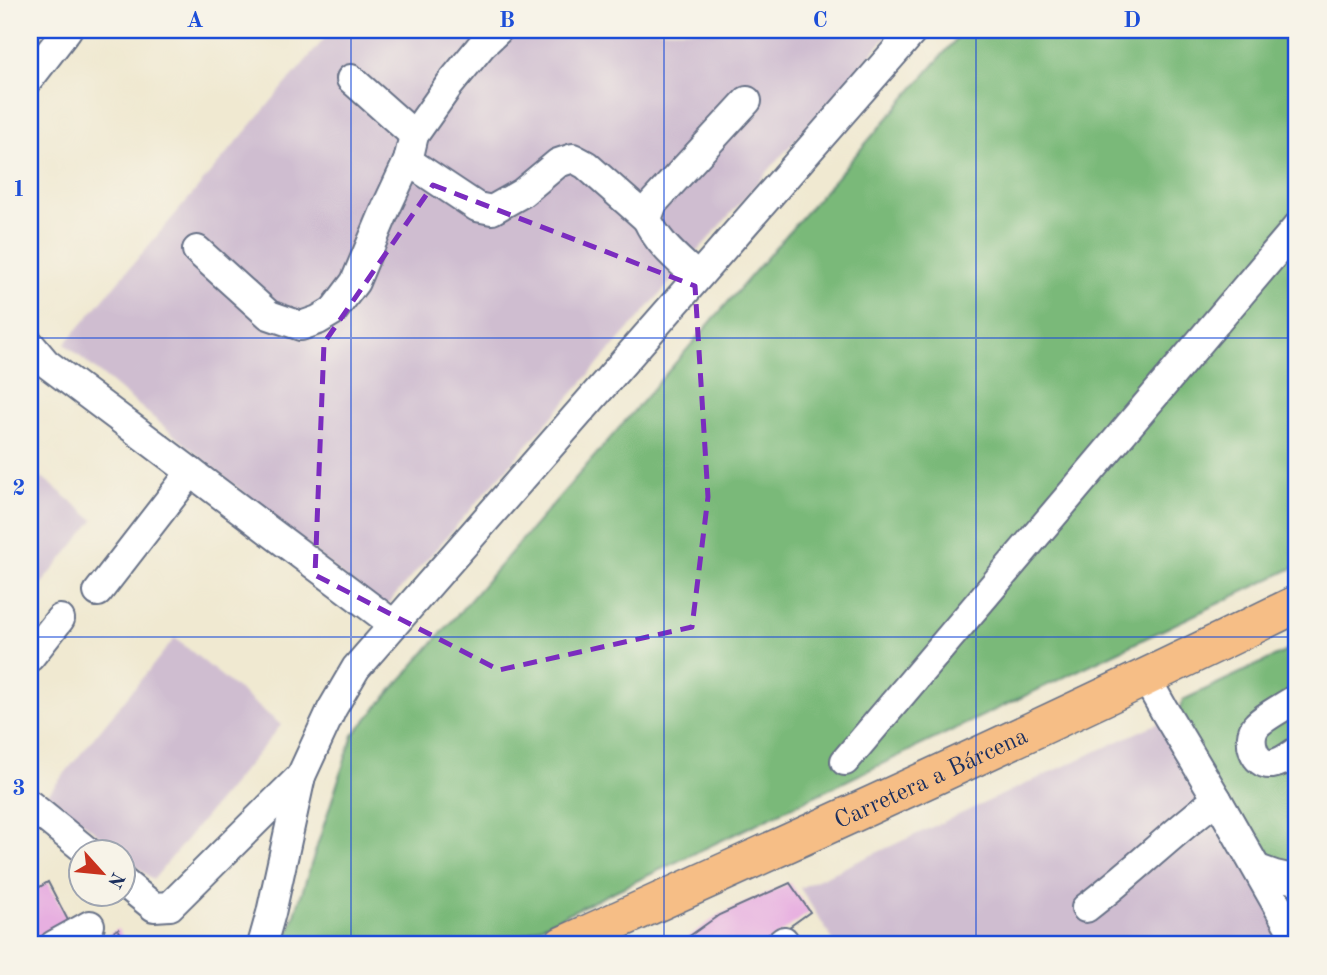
<svg xmlns="http://www.w3.org/2000/svg" width="1327" height="975" font-family="'Old Standard TT',serif">
<rect width="100%" height="100%" fill="#f7f3e8"/>
<filter id="ink" filterUnits="userSpaceOnUse"><feTurbulence type="fractalNoise" baseFrequency=".0143" numOctaves="2"/><feDisplacementMap in="SourceGraphic" scale="14" xChannelSelector="R" yChannelSelector="G"/><feConvolveMatrix kernelMatrix="1 2 1 2 8 2 1 2 1" color-interpolation-filters="sRGB"/></filter>
<filter id="wash" filterUnits="userSpaceOnUse"><feTurbulence type="fractalNoise" baseFrequency=".00686" numOctaves="4" result="noise"/><feDisplacementMap in="SourceGraphic" scale="28" xChannelSelector="R" yChannelSelector="G"/><feGaussianBlur stdDeviation="1.57" result="paint"/><feColorMatrix in="noise" values="0 0 0 0 0 0 0 0 0 0 0 0 0 0 0 0 0 1.4 0 .05"/><feComposite in="paint" operator="in"/></filter>
<g filter="url(#wash)">
<rect width="100%" height="100%" fill="#f0e9d1"/>
<g fill="#cfbdd0">
<path d="M332,30h560l-509,579 -318,-265z"/>
<path d="M42,477l52,43 -64,78v-106z"/>
<path d="M175,638l106,87 -128,155 -30,-25 -1,-3h-2l-72,-58z"/>
<path d="M1178,715l119,230h-461l-36,-57 347,-160z"/>
</g>
<g fill="#7ab979" stroke="#4a746c" stroke-width="2">
<path d="M964,30h333v536l-795,379h-217l68,-210z"/>
<path d="M1297,646v283l-119,-214 5,-15z"/>
</g>
<g id="blocks">
<g fill="#e7afe0">
<path d="M48,882l24,46 -32,17h-10v-52z"/>
<path d="M790,883l20,29 -46,33h-87l42,-30z"/>
<path d="M118,929l9,16h-36l11,-6z"/>
</g>
</g>
</g>
<g filter="url(#ink)">
<use href="#blocks" fill-opacity="0" stroke="#667086" stroke-width="2"/>
<g fill="none" stroke-linecap="round" stroke-linejoin="round">
<g stroke="#667086" stroke-width="32">
<g id="minor">
<path d="M30,78l37,-48"/>
<path d="M351,79l63,56"/>
<path d="M408,161l69,46 15,3 30,-17 36,-30 15,-5 13,7 61,54"/>
<path d="M197,250l72,65 32,11 17,-6 15,-9 22,-29 32,-76 21,-45 6,-26 36,-51 32,-39 16,-15"/>
<path d="M697,277c-19,-18 -39,-33 -50,-58l6,-16 94,-102"/>
<path d="M30,344l16,19 347,261"/>
<path d="M98,592l93,-120"/>
<path d="M30,657l30,-38"/>
<path d="M1146,678l18,32 53,89 80,141"/>
<path d="M1297,698c-10,7 -35,20 -41,28 -10,13 -2,40 16,38 9,-1 18,-8 25,-13"/>
<path d="M845,761l452,-534"/>
<path d="M30,805l58,47"/>
<path d="M1258,869l17,6 22,5"/>
<path d="M122,881l32,26 16,-1 131,-130"/>
<path d="M1086,908c46,-35 86,-75 131,-109"/>
<path d="M54,945l36,-20"/>
<path d="M262,945l9,-32 30,-137 31,-67 24,-41 558,-638"/>
<path d="M779,945l5,-4"/>
</g>
</g>
<g stroke="#667086" stroke-width="40">
<g id="major">
<path id="s1" d="M563,945c246,-111 492,-222 734,-341"/>
</g>
</g>
<use href="#minor" stroke="#fff" stroke-width="28"/>
<use href="#major" stroke="#f6be86" stroke-width="37"/>
</g>
</g>
<path fill="none" stroke="#7b2cbf" stroke-width="5" stroke-dasharray="14 9" stroke-linejoin="round" d="M433,185l262,101 13,211 -16,130 -193,43 -184,-95 9,-232z"/>
<path fill="none" stroke="#1d4ed8" stroke-width="2" stroke-opacity="0.55" d="M351,30v915M664,30v915M976,30v915M30,338h1267M30,637h1267"/>
<g text-anchor="middle" stroke-width="5" stroke-linejoin="round" paint-order="stroke">
<g font-size="24" fill="#1b2f5e" stroke="#f7f3e8">
<text dy="8" stroke="none"><textPath href="#s1" startOffset="404">Carretera a Bárcena</textPath></text>
</g>
</g>
<rect width="1327" height="975" fill="none" stroke="#f7f3e8" stroke-width="77"/>
<g transform="translate(102 873) rotate(117)"><circle r="33" fill="#f7f3e8" stroke="#9fa5b1" stroke-width="2"/>
<path d="M0-5L12 26L0 18L-12 26Z" fill="#c8321e"/>
<text y="-10" font-size="19" font-weight="bold" text-anchor="middle" fill="#1b2f5e">N</text>
</g>
<rect x="38" y="38" width="1250" height="898" fill="none" stroke="#1d4ed8" stroke-width="2.5"/>
<g font-size="23" text-anchor="middle" font-weight="bold" fill="#1d4ed8">
<text x="195" y="27">A</text>
<text x="507" y="27">B</text>
<text x="820" y="27">C</text>
<text x="1132" y="27">D</text>
<text x="19" y="196">1</text>
<text x="19" y="495">2</text>
<text x="19" y="795">3</text>
</g>
</svg>
